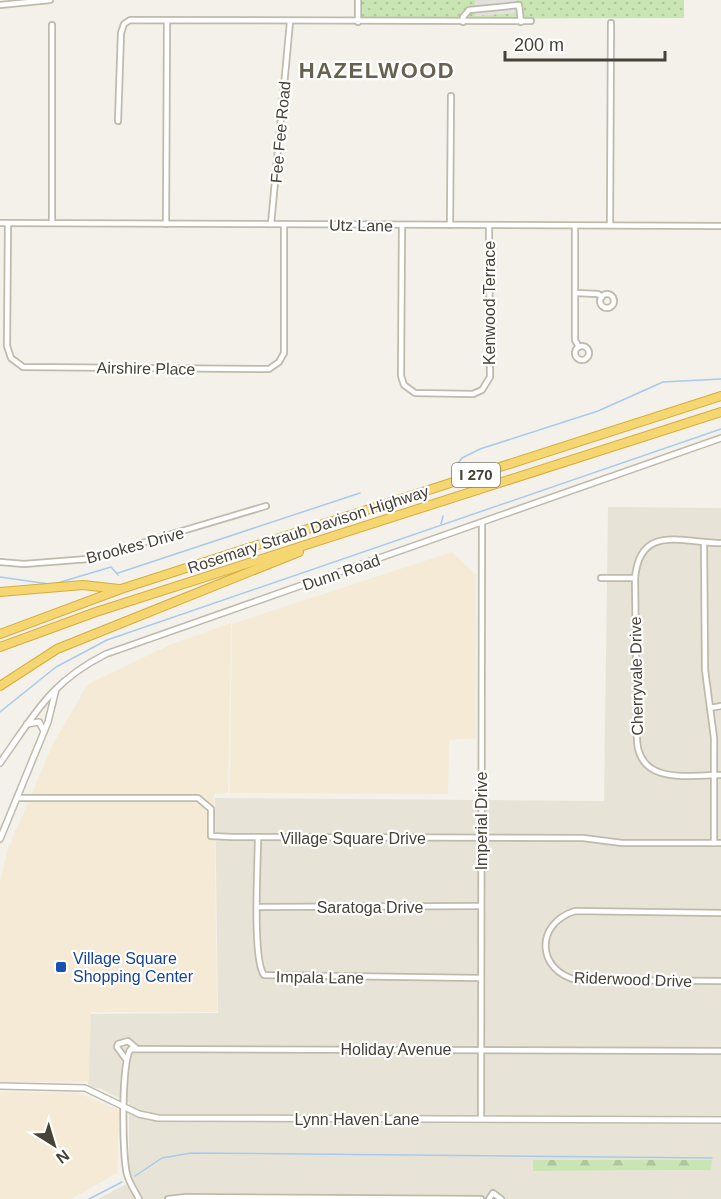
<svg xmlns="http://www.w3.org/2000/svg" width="721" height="1199" font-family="Arial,sans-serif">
<defs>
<pattern id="forest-firs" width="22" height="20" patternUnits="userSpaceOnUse" patternTransform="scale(1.5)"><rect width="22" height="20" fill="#cae5b4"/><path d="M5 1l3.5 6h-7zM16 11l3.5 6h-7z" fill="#afc69c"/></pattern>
<pattern id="park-dots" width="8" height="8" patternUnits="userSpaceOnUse" patternTransform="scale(1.5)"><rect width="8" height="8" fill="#cae5b4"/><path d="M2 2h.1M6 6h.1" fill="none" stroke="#afc69c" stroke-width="1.8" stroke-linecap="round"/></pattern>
</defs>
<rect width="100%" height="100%" fill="#f3f1e9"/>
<g fill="#e7e4d7" fill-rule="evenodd">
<path d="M608,507l113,1v691h-579l-13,-27v-69l-28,-14 -13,-3 2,-72 128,-1 -3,-215 389,3zM533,1160l179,1 -2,9 -176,1z"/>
<path d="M126,1184l8,15h-36z"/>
</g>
<g fill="#f4ead5">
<path d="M452,552l24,23v163l-27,2 -1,54 -218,-1 2,-169z"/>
<path d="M231,623l-3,170 -14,1 3,218h-126l-2,70h-89v-199l8,-34 45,-105 35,-60 82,-39z"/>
<path d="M0,1092l78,1 41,17 -2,63 -46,26h-71z"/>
</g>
<path fill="url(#forest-firs)" d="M533,1160h179l-1,10 -178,1z"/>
<path fill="url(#park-dots)" d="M361,0h323v18l-322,1z"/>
<path fill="#e2e1dd" d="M475,0h41l1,13 -42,3z"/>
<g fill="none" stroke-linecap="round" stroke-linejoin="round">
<g stroke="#a9caed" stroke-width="1.5">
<path d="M452,471l10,-13 18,-9 118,-38 65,-29 58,-3"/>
<path d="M441,524l2,-8"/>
<path d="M118,573l242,-80"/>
<path d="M0,577l49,7"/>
<path d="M54,584l57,-17 7,8"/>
<path d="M0,712l56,-45 51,-27 614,-211"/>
<path d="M135,1176l27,-18 29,-5 521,5"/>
<path d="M89,1199l33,-17"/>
</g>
<g stroke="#bfbaac" stroke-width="8">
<g id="minor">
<path d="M358,0v22"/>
<path d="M0,5l50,-5"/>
<path d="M463,22v-5l6,-7 50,-5 2,17"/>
<path d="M52,25v198"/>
<path d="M118,121l3,-88 3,-9 6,-4 401,1"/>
<path d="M0,223l721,3"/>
<path d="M8,223l-1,123 4,12 12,9 246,2 10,-7 5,-9v-129"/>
<path d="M166,224l1,-203"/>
<path d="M271,224l19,-202"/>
<path d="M450,225l1,-129"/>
<path d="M610,225l1,-202"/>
<path d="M402,226l-1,150 3,9 11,8 58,1 9,-4 8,-13 -1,-151"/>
<path d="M575,226v114l4,7"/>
<path d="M576,293l22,1 4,3"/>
<circle cx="607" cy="301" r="7"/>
<circle cx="582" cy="353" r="7"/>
<path d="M704,543l1,127 9,68v105"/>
<path d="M721,543c-38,0 -81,-20 -86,35l2,163c3,44 51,34 84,34"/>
<path d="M0,562l24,2 64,-5 178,-53"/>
<path d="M601,578h34"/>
<path d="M710,708l11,-2"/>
<path d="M17,798h181l13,11v27l21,1 351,1 39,5h99"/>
<path d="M258,837c0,26 -6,122 6,138l216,3"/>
<path d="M258,907l223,-1"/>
<path d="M721,913l-146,-2c-41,13 -38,60 2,69l144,1"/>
<path d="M125,1058l-8,-11 1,-3 10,-3 8,7"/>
<path d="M481,1119l1,-596"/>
<path d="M139,1199c-4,-8 -10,-16 -12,-25 -5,-17 -6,-116 4,-125l590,2"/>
<path d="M168,1199l18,-2 295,2"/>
<path d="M489,1199l4,-6 8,6"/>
</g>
</g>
<g stroke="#bfbaac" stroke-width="8">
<g id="tertiary">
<path d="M27,724l12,-2 5,9"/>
<path d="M0,763c35,-49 50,-81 106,-109l615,-216"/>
<path d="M0,839l48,-117 8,-33"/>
<path d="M0,1086l85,2 54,26 19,4 563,2"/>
</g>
</g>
<g stroke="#d5ad41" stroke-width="10">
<g id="motorway">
<path d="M0,592l83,-7 36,4"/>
<path d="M0,634l121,-45 600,-193"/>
<path d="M0,647l96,-35 625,-200"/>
<path d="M0,686l57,-37 242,-97"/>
</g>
</g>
<use href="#minor" stroke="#fff" stroke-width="4.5"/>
<use href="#tertiary" stroke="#fff" stroke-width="5"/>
<use href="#motorway" stroke="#f6d671" stroke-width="8"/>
</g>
<rect fill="#1a4fb4" stroke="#fff" stroke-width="2" x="55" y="961" width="12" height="12" rx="3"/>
<g text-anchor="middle" stroke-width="4.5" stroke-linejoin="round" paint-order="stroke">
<rect fill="#fff" stroke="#7e7b74" stroke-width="1.5" x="452" y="463" width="48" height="24" rx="4.5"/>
<g font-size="15" font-weight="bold" fill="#474238">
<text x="476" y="480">I 270</text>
</g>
<g font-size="16" fill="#474238" stroke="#fff">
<text transform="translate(280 132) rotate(-85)" y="6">Fee Fee Road</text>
<text transform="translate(361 225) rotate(1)" y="6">Utz Lane</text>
<text transform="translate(489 303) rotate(-90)" y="6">Kenwood Terrace</text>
<text transform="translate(146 368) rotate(1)" y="6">Airshire Place</text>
<text transform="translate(308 529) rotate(-18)" y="6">Rosemary Straub Davison Highway</text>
<text transform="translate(135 545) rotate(-15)" y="6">Brookes Drive</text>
<text transform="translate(341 572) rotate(-19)" y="6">Dunn Road</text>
<text transform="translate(636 676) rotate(-91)" y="6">Cherryvale Drive</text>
<text transform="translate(481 821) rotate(-90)" y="6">Imperial Drive</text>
<text x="353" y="844">Village Square Drive</text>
<text x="370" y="913">Saratoga Drive</text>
<text transform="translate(320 977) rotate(1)" y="6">Impala Lane</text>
<text transform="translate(633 979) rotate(2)" y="6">Riderwood Drive</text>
<text x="396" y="1055">Holiday Avenue</text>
<text x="357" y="1125">Lynn Haven Lane</text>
</g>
<g font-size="16" fill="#164399" stroke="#fff" text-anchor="start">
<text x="73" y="964">Village Square<tspan x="73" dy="18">Shopping Center</tspan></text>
</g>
<g font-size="22" font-weight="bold" letter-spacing="1.5" fill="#69614f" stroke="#fff">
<text x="377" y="78">HAZELWOOD</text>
</g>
</g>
<g transform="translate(54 1145) rotate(143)" stroke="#ffffff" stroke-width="4.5" paint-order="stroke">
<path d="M0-4.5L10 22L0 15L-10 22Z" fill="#474238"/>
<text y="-9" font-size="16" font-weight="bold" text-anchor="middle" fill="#474238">N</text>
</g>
<path d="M505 51v9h160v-9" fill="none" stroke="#474238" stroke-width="3"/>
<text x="514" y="51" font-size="18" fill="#474238" stroke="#ffffff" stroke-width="4.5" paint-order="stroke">200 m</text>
</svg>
